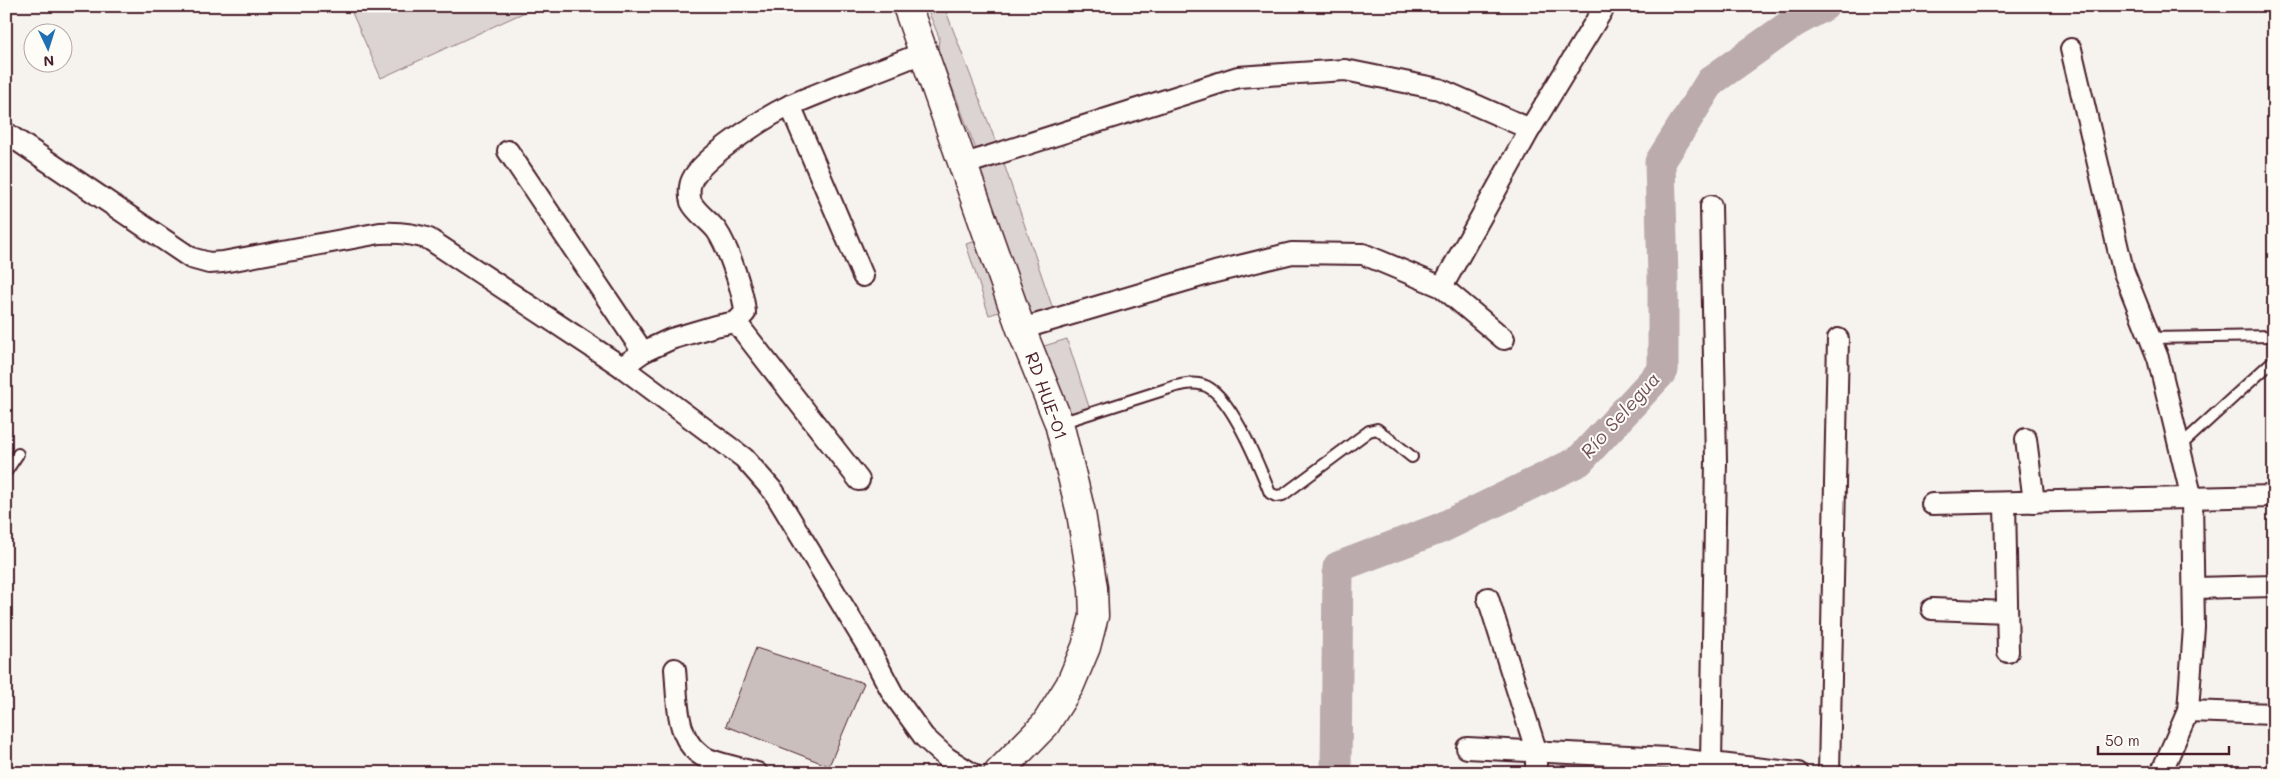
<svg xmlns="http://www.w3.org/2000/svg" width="2280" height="779" font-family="Mali,sans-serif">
<rect width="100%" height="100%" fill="#f6f3ef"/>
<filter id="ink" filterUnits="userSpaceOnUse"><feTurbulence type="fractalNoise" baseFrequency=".02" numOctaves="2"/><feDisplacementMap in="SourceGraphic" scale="10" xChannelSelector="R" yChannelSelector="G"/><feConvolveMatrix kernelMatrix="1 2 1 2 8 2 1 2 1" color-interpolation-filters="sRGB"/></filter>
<g filter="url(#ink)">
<g fill="#dcd4d2" stroke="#937a7e">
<path d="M349,6h189l-157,72z"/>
<path d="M926,6h18l53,139 -20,7 -39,-102 1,-13z"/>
<path d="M1004,164l52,154 -25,8 -53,-154z"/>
<path d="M988,238l25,70 -24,7 -23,-71z"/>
<path d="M1067,339l24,74 -23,7 -24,-74z"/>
</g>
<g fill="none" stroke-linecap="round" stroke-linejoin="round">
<path stroke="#bbabac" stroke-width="31" d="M1336,773l2,-206 103,-39 138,-67 84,-91v-91l-3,-117 51,-81 82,-58 31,-17"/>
</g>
<path fill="#cbbfbe" stroke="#4a1f2b" d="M756,648l108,35 -35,83 -103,-40z"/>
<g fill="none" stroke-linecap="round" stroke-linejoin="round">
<g stroke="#4a1f2b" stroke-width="14">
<g id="lane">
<path d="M2150,338l124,-2"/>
<path d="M1060,423l116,-37c10,-2 18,-4 27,-1 27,7 57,83 67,108l6,3 7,-1 86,-64 8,-2 35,28"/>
<path d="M2180,446l94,-86"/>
<path d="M6,472l12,-18"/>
</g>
</g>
<g stroke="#4a1f2b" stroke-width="24">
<g id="street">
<path d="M2071,49l52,221 35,88 34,141 2,128 -6,84 -27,62"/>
<path d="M790,105l73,171"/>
<path d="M6,133l185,125 18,5 14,-1 157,-29c18,-1 32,0 49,6l193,128 122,91 30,34 95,157 24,45 31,43 23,21 24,15"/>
<path d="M508,151l135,201"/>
<path d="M962,165l276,-88 107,-7 94,19 91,40"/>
<path d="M1442,287l88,-158 75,-123"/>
<path d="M736,322l123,158"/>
<path d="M1021,329l194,-57 77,-19 71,1 79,33 62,52"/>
<path d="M622,367l21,-15 28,-13 44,-13 21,-4 9,-9c-1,-20 -17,-66 -28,-82 -7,-10 -21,-18 -26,-29 -2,-6 -2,-16 1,-22 10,-22 76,-65 99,-75 43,-19 88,-34 131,-52"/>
<path d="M2026,439l8,63"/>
<path d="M2005,503l3,149"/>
<path d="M1932,504l342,-8"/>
<path d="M2195,588l79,-2"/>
<path d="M1488,598l48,152v23"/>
<path d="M1932,609l75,3"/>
<path d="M675,669c3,30 -1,75 33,90 15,6 33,9 49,14"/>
<path d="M2188,711l86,3"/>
<path d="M1467,748l201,10 130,15"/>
<path d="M1711,763l5,-302 -5,-255"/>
<path d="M1829,773l9,-434"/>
</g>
</g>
<g stroke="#4a1f2b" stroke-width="31">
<path id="secondary" d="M907,6l114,323 38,94 22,90 12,75 1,28 -8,31 -16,38 -25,40 -47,48"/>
</g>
<use href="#lane" stroke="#fdfcf7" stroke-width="10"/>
<use href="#street" stroke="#fdfcf7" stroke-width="20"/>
<use href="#secondary" stroke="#fdfcf7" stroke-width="28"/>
</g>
</g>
<g text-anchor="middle" stroke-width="4" stroke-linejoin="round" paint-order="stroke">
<g font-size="18" fill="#4a1f2b" stroke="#fdfcf7">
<text transform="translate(1046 396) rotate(70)" y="6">RD HUE-01</text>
</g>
<g font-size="19" font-style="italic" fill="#725058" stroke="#fdfcf7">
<text transform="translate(1620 415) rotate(-48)" y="7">Río Selegua</text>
</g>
</g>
<rect width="2280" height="779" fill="none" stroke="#fdfcf7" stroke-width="25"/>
<rect x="12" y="12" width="2255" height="754" fill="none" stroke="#4a1f2b" stroke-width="2" filter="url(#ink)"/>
<g transform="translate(48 48) rotate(176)"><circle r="24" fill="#fdfcf7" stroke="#b5a4a5"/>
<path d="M0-4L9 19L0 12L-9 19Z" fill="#1f6fb2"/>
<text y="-8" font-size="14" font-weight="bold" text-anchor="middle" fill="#4a1f2b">N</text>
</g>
<path d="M2098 746v8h131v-8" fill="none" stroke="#4a1f2b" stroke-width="2.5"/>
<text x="2105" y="746" font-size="15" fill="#4a1f2b" stroke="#fdfcf7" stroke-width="4" paint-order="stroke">50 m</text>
</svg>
